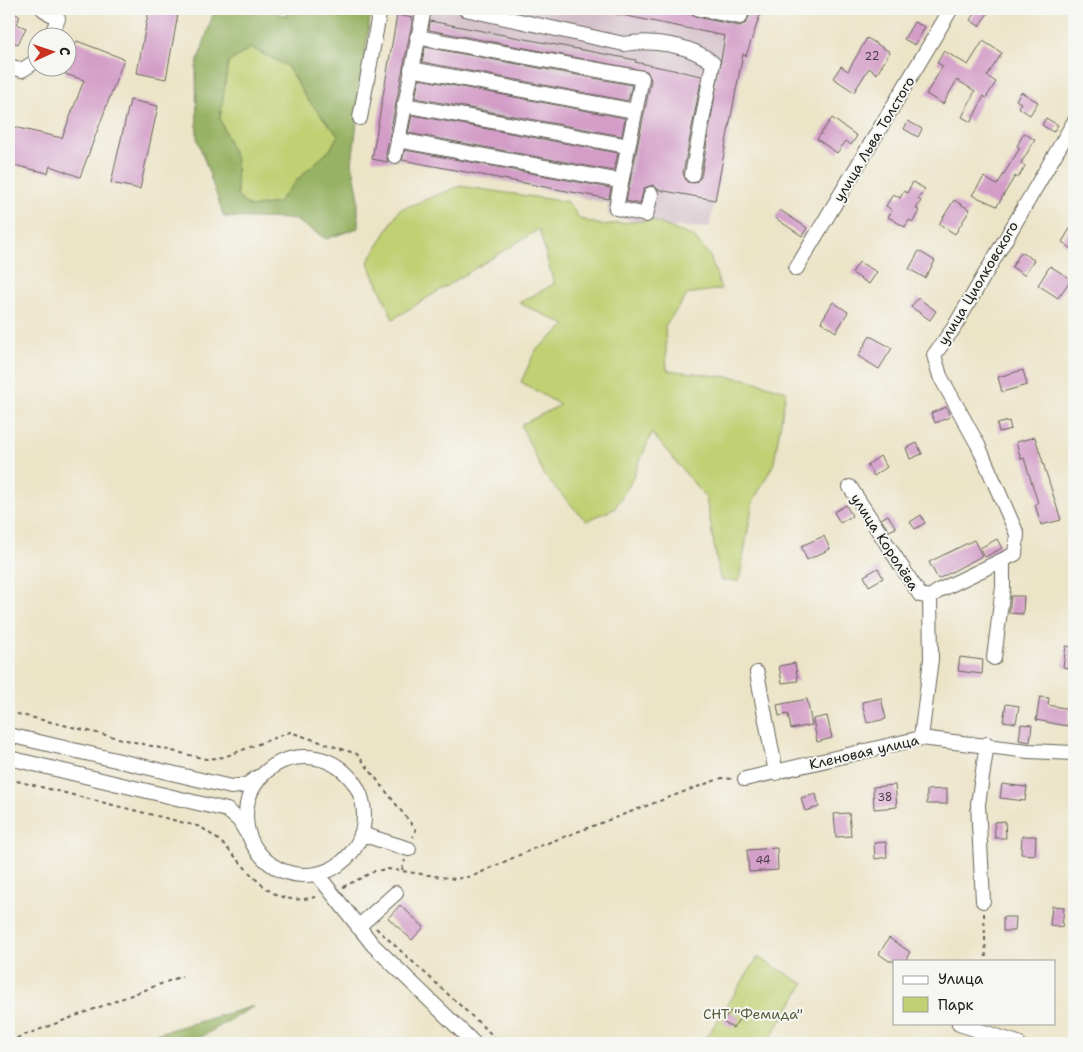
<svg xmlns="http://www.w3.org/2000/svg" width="1083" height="1052" font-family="'Shantell Sans',sans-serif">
<rect width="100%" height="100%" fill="#f6f6f2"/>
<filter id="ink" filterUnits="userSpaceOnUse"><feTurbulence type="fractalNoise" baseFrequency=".02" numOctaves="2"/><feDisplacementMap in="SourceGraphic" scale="10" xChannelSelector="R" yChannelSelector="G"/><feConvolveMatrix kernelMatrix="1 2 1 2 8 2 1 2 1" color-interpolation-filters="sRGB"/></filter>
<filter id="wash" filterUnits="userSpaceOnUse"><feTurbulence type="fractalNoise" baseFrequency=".0096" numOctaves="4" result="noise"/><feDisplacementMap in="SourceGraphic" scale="20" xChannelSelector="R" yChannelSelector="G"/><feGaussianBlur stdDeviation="1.12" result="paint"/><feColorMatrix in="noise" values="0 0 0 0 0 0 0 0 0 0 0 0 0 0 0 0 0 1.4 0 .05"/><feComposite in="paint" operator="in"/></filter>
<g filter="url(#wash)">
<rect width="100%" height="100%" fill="#ece4c7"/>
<path fill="#d2bdc8" d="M397,9h365l-16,47 -37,172 -55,-2 -46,-11v-12l-209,-43 -10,2 -17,-3z"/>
<g fill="#c0d073" stroke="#6e7648">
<path d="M251,47l36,19 20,33 31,36 -8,15 -27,24 -26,29 -27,4 -13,-11 -1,-36 -16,-41 8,-56z"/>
<path d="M460,186l108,16 12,17 21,6 50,-5 43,17 16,19 11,33 -33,5 -23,32 2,44 80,9 39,12 -12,72 -21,39 -14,79 -19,-1 -14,-82 -54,-65 -23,53 -15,23 -28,12 -41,-44 -24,-52 39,-20 -39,-23 14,-31 31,-26 -47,-22 35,-19 -15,-55 -146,90 -25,-57 31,-52z"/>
<path d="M758,957l46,27 -37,59h-64z"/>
</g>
<g fill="#98b265" stroke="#5a6740" fill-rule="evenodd">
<path d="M221,9h46l19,7v-7h85l-19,154 6,29v36l-32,11 -32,-20 -70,-2 -27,-79 -1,-71 18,-56zM251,48l36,18 20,33 31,36 -8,15 -27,24 -26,29 -27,4 -13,-11 -1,-36 -16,-41 8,-56z"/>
<path d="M254,1006l-63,37h-55l12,-7z"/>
</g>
<g id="blocks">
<g fill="#d39dc8">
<path d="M149,9h30l-13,70 -29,-6z"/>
<path d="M612,9h50l28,5v-5l3,6 4,2 42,9 7,-3 6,-14h10l-16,47 -3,-2 -28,146 -56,-10 -6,-5 -9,3 -4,16 -14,-3 25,-121 -4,-9 -218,-41 1,-9 206,39 -1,2 67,14 -19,97 4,9 8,1 6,-6 24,-141 -113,-23z"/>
<path d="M977,9l11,4 -9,13 -9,-6z"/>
<path d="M9,11l11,5 -3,8 9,4 -8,16 -9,-3z"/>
<path d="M397,15l16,3 -27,136 2,8 -16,-3z"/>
<path d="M914,22l11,5 -10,18 -11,-6z"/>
<path d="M867,38l23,14 -13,22 -8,-6 -15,24 -21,-14 8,-12 7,5z"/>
<path d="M77,41l47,18 -44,118 -30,-11 -2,7 -39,-9v-38l53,12 22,-58 -19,-6z"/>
<path d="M983,41l19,12 -15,23 9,6 -10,16 -2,-2 -13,26 -9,-5 13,-26 -18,-11 -14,24 -17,-10 17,-28 -6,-3 7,-12 24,14z"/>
<path d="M425,47l207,38 -4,16 -206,-39z"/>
<path d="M419,79l206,39 -3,18 -207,-38z"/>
<path d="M1021,92l17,10 -8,13 -12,-8 3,-4 -5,-3z"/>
<path d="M130,100l28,6 -18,83 -29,-6z"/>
<path d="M412,115l206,38 -4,18 -206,-38z"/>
<path d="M832,118l25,18 -6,9 -5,-4 -9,12 -20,-14z"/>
<path d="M1046,118l12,7 -5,7 -11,-7z"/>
<path d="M908,121l14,8 -4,8 -14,-8z"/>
<path d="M1024,133l11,7 -14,23 4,3 -7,12 -3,-2 -18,30 -25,-11 12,-18 13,8 23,-37 -3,-2z"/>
<path d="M405,150l206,38 -2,11 -207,-39z"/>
<path d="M913,182l12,7 -7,10 3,2 -5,8 3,1 -6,12 -4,-2 -4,7 -17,-10 4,-7 -6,-4 7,-12 7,4 4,-7 3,2z"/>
<path d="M954,200l16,10 -15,24 -16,-10z"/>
<path d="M780,210l27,18 -5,8 -27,-18z"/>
<path d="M1074,222v28l-12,-8z"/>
<path d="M919,251l16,10 -10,17 -16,-9z"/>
<path d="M1021,252l13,8 -10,15 -12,-8z"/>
<path d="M859,262l18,10 -8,12 -17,-11z"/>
<path d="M1050,266l21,13 -13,19 -20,-13z"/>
<path d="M918,298l18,13 -6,9 -19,-13z"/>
<path d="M833,302l15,10 -12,20 -15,-10z"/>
<path d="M870,336l22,12 -13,21 -21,-13z"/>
<path d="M1023,370l4,15 -25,7 -4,-15z"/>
<path d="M946,407l4,10 -15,6 -4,-10z"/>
<path d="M1009,421l2,8 -12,3 -2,-8z"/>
<path d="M1035,437l26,83 -20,5 -6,-21 3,-1 -14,-45 -3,1 -5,-17z"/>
<path d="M917,443l5,11 -12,5 -4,-11z"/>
<path d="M880,456l7,11 -13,9 -7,-11z"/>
<path d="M846,505l6,11 -12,7 -6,-11z"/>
<path d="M888,515l8,13 -7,3 -8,-12z"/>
<path d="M921,515l4,8 -10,6 -5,-7z"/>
<path d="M824,536l6,13 -23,11 -6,-14z"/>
<path d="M997,539l5,9 -17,9 -5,-9z"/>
<path d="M974,540l8,16 -44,23 -9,-17z"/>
<path d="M878,568l5,10 -14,8 -5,-10z"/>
<path d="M1011,596h13l-1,18 -14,-1z"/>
<path d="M1066,646l8,1v22l-11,-2z"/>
<path d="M960,657l23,3 -1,14 -24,-3z"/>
<path d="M795,663l3,18 -16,2 -3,-17z"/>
<path d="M1040,697l9,1 -1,7 22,4 -3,17 -31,-6z"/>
<path d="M881,698l5,21 -19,4 -5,-21z"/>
<path d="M807,699l5,26 -21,4 -3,-15 -9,2 -2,-11z"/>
<path d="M1006,704l13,2 -3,17 -13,-2z"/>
<path d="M827,716l5,22 -15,4 -4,-23z"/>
<path d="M1021,724l11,1 -2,17 -11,-2z"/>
<path d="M1002,784l25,3 -2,14 -25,-3z"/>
<path d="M895,785l2,22 -23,2 -1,-22z"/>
<path d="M947,789v15h-20v-14z"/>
<path d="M816,794l3,13 -14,4 -4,-13z"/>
<path d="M849,813l2,23 -15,1 -2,-23z"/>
<path d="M1005,821l1,17h-11l-1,-16z"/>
<path d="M1022,836h14l-1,19 -14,-1z"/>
<path d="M886,842l1,15 -12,2 -1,-16z"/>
<path d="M777,848l1,22 -29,2 -2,-22z"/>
<path d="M400,905l24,22 -12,13 -24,-22z"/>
<path d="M1052,906l12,1 -2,20 -12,-2z"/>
<path d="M1003,917h13l-1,14h-12z"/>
<path d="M889,938l21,14 -5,9h-16l-10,-7z"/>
<path d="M730,1011l10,7 -7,10 -10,-6z"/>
</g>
</g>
</g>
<g filter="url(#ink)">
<use href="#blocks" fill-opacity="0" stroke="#656258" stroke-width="1"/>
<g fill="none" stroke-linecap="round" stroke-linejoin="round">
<g stroke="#656258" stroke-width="16">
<g id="minor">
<path d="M43,9l15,10 -8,19"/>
<path d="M465,9l159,35c27,-5 68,1 89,19l-21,112"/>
<path d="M699,9l41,8 3,-8"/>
<path d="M417,37l225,41 -26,130 30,7 5,-21"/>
<path d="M9,66l13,4 16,-10"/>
<path d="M411,69l224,42"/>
<path d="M404,105l224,41"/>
<path d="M360,118l20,-109"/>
<path d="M398,140l222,41"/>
<path d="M395,156l29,-147"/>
<path d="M796,269l155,-260"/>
<path d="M850,487l70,108 10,2 1,62 -10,79"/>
<path d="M930,597l10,-7 75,-36 2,-20 -39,-89 -38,-69 -6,-21 19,-26 121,-207"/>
<path d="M994,658l9,-71v-26"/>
<path d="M757,673l19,100"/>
<path d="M9,735l222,52 15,-2 12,-8"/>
<circle cx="305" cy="816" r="59"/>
<path d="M9,758l218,52 12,10 7,12"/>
<path d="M745,779l176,-41 107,13 46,2"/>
<path d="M361,834l48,15"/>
<path d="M317,874l56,71 101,98"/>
<path d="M983,901l-5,-97 9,-60"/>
<path d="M358,927l38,-34"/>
<path d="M959,1024l59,19"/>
</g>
</g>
<g stroke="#656258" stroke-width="2" stroke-dasharray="4 4" stroke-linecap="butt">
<path d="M9,712l197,47 18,-2 66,-25 67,22 59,76 -3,7"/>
<path d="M9,779l192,48c8,6 17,12 24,19 28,27 46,65 93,50"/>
<path d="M402,870l3,-10"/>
<path d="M343,887l32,-16 13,-2 67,10 18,-3 64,-29 149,-56 36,-13 10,1"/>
<path d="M984,913l2,48"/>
<path d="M376,928l125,115"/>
<path d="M9,1041l173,-65"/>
</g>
<use href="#minor" stroke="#fff" stroke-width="14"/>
</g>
</g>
<g text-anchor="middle" stroke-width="4" stroke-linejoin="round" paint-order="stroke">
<g font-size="11" fill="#4a3c47">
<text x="872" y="60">22</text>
<text x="885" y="801">38</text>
<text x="763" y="864">44</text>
</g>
<g font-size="14" fill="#1c1c1c" stroke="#f6f6f2">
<text transform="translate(874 139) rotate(-59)" y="5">улица Льва Толстого</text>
<text transform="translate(978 283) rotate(-59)" y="5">улица Циолковского</text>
<text transform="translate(885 542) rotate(57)" y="5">улица Королёва</text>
<text transform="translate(864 752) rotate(-13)" y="5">Кленовая улица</text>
</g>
<g font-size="14" fill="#555b3a" stroke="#f6f6f2">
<text x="753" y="1019">СНТ "Фемида"</text>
</g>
</g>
<rect width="1083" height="1052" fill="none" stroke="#f6f6f2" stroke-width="30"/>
<rect x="893" y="960" width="162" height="65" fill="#f6f6f2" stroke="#9f9f9c"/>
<rect x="903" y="976" width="25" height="8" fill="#ffffff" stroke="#9f9f9c"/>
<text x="938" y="984" font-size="15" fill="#1c1c1c">Улица</text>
<rect x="903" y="997" width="25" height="15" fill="#c0d073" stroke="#9f9f9c"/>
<text x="938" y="1010" font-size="15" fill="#1c1c1c">Парк</text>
<g transform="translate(52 52) rotate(87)"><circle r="24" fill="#f6f6f2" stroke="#9f9f9c"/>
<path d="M0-4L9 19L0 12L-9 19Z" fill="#c8321e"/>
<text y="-8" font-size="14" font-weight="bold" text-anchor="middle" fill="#1c1c1c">С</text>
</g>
</svg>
